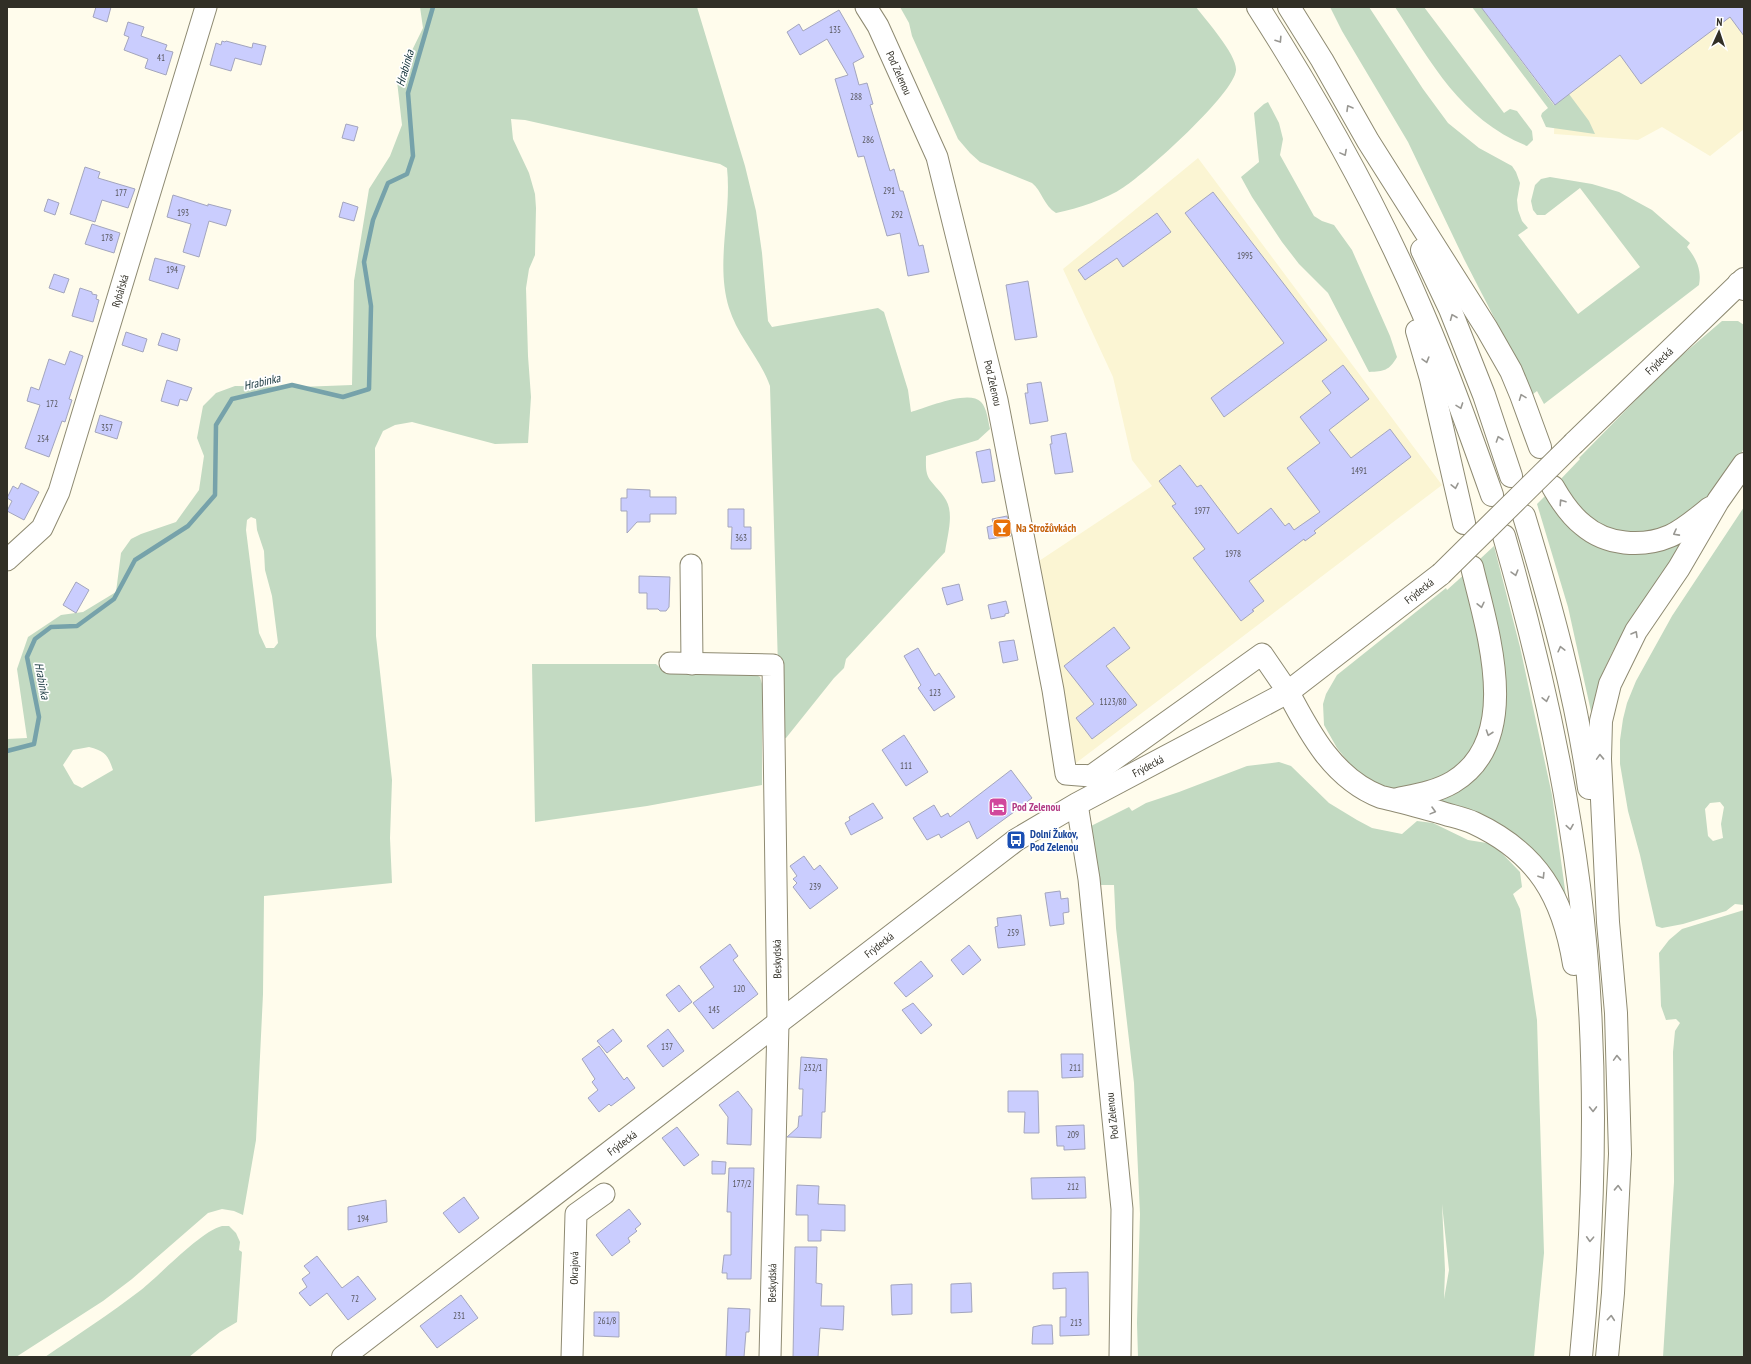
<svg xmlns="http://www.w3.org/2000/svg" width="1751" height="1364" font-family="'PT Sans Narrow',sans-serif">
<rect width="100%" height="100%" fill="#fffcec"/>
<g fill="#fbf5d3">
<path d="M1481,7h263v122l-34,27 -48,-29 -24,13 -84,-6 1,-29z"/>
<path d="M1198,158l244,327 -366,278 -37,-202 113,-75 -20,-26 -19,-83 -50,-108z"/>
</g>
<g fill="#c3dac2" fill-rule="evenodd">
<path d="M420,7h277l48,159 11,45 6,42 6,68 4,6 106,-19 6,4 24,78 3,22c15,-4 58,-23 70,-10 6,6 7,19 9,27l-12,11 -52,16c0,8 -1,17 4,24 7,9 17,17 19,28 3,13 -2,30 -4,44l-99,107 -2,9 -10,10 -48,60 -6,-1 -10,-351c-10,-28 -32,-49 -41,-78 -14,-45 3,-94 -2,-140l-7,-4 -195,-44 -14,-1 2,20 16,34 6,21 1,14 -1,47 -6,14 -3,19 2,68 3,41 -3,46 -33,1 -83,-22 -17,3 -12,6 -8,17 1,188 16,144 -2,58 2,45 -128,13 -1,98 -7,146 -13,75 -9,-4 -12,-2 -14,4 -76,66 -29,22 -87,56h-9v-618l20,-1 -10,-69 11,-32 33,-22 22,-3 33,-20 5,-39 10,-14 10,-5 35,-12 23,-32 5,-34 -7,-18 6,-32 13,-13 19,-7 65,1 52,-2 2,-104 15,-92 21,-33 12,-31 -5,-44 26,-53zM251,517l5,2 1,11 7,21 1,19 7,26 6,47 -4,5h-8l-7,-15 -13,-103 1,-10zM89,747c16,4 19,8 24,23l-31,18 -8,-4 -11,-19 10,-15z"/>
<path d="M900,7h296c10,13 41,48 40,63 -1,23 -90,103 -112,117 -19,13 -45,21 -68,26 -12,-7 -14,-22 -24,-30l-52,-21 -10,-9 -12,-14 -46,-103 -3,-13z"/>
<path d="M1330,7h39l54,82 25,34 31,25 33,18 4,6 4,11 -3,17 1,10 4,11 6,7 -10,7 60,79 62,-47 -60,-79 -35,27h-8l-4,-5 -2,-9 4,-16 6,-6 9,-2 42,7 27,8 33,18 38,33 -3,4c9,11 15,23 12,38l-155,119 -7,-13 -9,7 -29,-71 -35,-68 -56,-117 -66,-111z"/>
<path d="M1395,7h29l80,106 6,-4 7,2 15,20 1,9 -6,6c-66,-27 -95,-82 -132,-139z"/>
<path d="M1472,7h9l73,98 15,-11 20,27 6,13 -49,-7 -5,-11 1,-3 6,-5z"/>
<path d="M1268,102l11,21 4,16 -3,16 34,61 8,5 12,4 18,25 38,86 7,21c-8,14 -13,14 -28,15l-41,-79 -29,-29 -17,-22 -30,-45 -11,-20 18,-15 -5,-49 10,-9z"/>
<path d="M1722,321h16l6,4v122l-2,5 -40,54 -27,21 -44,8 -38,-10 -35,-43 22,-23 -1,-1 88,-90z"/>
<path d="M1547,494l24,34 115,12c-31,45 -70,93 -88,146 -3,9 -4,20 -6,30l-24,-109 -31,-103z"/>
<path d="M1744,507v398l-9,-1 -9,7 -43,13 -21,4 -6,-2 -16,-71 -12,-44 -8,-47v-24l3,-21 4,-16 9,-22 36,-65zM1720,802l4,5 -3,17 2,14 -10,3 -5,-5 -3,-27 5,-6z"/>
<path d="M1494,546l26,101 32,148 14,102 -45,-57 -41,-27 -42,-10 -1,-2 48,-34 10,-18 8,-28 2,-30 -3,-39 -22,-93z"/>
<path d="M1467,572l20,91 2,43 -12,42 -29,29 -47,13 -16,-3 -18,-8 -13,-10 -17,-21 -13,-23 -1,-21 3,-10 11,-19 109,-87 1,2z"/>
<path d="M532,664h124l9,8h85l10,5 2,7v101l-115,21 -112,16z"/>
<path d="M1279,762l12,4 38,37 28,17 15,8 30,6 15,-13 16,2 35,17 25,4 27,28 2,15 -9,7 7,15 17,111 7,233 -10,104h-396l-1,-34 3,-109 -6,-131 -18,-155 -2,-43h-17l-8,-58 40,-20 3,4 14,-8 33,-11 68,-26zM1442,1204l7,66 -5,29 1,-29z"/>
<path d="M1744,910v447h-81l11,-175 -1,-130 2,-21 5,-8 -4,-4 -10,1 -5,-14 -2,-53 10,-13 13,-11z"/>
<path d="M222,1226h7l7,7 4,9 -1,8 3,2 -5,70 -17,10 -31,25h-144c32,-22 65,-43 96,-67 19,-15 60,-59 81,-64z"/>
</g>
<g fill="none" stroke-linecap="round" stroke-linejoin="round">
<path stroke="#76a2aa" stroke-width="4.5" d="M7,751l27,-7 5,-27 -12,-60 8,-18 16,-12 26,-1 37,-27 21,-39 53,-34 27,-31 1,-70 16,-26 60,-14 51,12 26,-8 2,-83 -7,-44 9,-42 15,-37 19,-9 6,-18 -5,-63 25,-86"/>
</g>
<g fill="#cacdfe" stroke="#a3a5bd">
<path d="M96,7h15l-4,15 -14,-5z"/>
<path d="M1481,7h263v29l-14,-19 -89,67 -21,-29 -65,50z"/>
<path d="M839,10l11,19 14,28 -11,6 6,22 8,-2 6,21 -3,1 20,66 4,-2 6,22h3l16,55 4,-1 6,27 -21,4 -8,-43 -13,3 -23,-80 -6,1 -23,-78 13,-4 -21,-36 -27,16 -13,-23 12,-8 4,7z"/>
<path d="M128,22l16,5 -3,9 26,9 -2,5 8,2 -7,23 -21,-7 3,-9 -24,-9 5,-13 -5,-2z"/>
<path d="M222,41l3,1 1,-1 26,7 1,-5 13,3 -5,19 -26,-7 -4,13 -21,-6 6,-22 5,2z"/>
<path d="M346,124l12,3 -4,14 -12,-3z"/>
<path d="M85,167l15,5 -2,6 37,11 -7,19 -26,-8 -7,22 -25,-8z"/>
<path d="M1213,192l114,148 -103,77 -13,-19 73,-55 -99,-130z"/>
<path d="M173,195l35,11v-2l23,6 -5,16 -17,-5 -10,36 -16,-5 8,-28 -24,-7z"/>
<path d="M48,199l11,4 -4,12 -11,-4z"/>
<path d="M343,202l15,5 -4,14 -15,-4z"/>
<path d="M1157,213l14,19 -48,35 -6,-9 -32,22 -7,-10z"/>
<path d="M92,224l28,9 -6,20 -29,-9z"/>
<path d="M155,258l30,8 -7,23 -29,-9z"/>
<path d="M54,274l15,5 -5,14 -15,-5z"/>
<path d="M1028,281l9,56 -22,3 -9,-55z"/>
<path d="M80,288l12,4v2l5,1 -1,4 3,1 -6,22 -21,-6z"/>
<path d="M126,332l21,7 -4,13 -21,-7z"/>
<path d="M162,333l18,6 -3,12 -19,-6z"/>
<path d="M70,351l13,5 -14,43 3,1 -7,22 -3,-1 -13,36 -24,-9 15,-43 -13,-4 4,-14 8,3 10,-31 16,6z"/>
<path d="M1343,365l26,34 -40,31 22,28 39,-29 21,28 -97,74 2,2 -11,8 -1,-2 -55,42 15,20 -12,9 2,1 -13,10 -48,-63 12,-9 -33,-43 4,-2 -17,-23 21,-16 17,22 4,-2 37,49 33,-26 14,18 4,-3 5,7 26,-18 -33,-44 33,-25 -20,-26 31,-24 -9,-12z"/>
<path d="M167,380l25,8 -5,13 -7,-2 -2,7 -17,-5z"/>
<path d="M1041,382l7,39 -18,3 -5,-31h3l-1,-9z"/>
<path d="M100,415l22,7 -5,17 -22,-7z"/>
<path d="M1066,433l7,39 -18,2 -5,-30h2l-1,-8z"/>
<path d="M990,449l5,32 -13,2 -6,-31z"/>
<path d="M21,483l18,9 -15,28 -17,-9 5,-10 -5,-3 6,-12 5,3z"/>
<path d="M627,489l23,1v7h26v17h-26v8h-13l-10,11v-22h-6v-13h6z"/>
<path d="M728,509h16v18h7v22h-20l1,-22h-4z"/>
<path d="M1007,516l4,20 -22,3 -2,-12 7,-2 -2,-6z"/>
<path d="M639,576l31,1 -1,30 -3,4h-6l-2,-2h-11v-16h-8z"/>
<path d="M76,582l13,8 -13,23 -13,-8z"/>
<path d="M959,584l4,16 -16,5 -5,-17z"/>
<path d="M1006,601l3,12 -4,1v2l-14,3 -3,-14z"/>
<path d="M1114,627l16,21 -24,18 31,39 -45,34 -16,-21 18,-14 -30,-38z"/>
<path d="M1014,640l4,20 -15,3 -4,-21z"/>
<path d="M918,648l17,28 4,-3 16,24 -21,14 -16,-23 3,-3 -17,-29z"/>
<path d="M904,735l24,37 -22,14 -24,-36z"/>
<path d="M1011,770l21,28 -18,14 -37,27 -8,-18 -28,17 -2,-4 -12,6 -14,-22 21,-13 7,12 7,-4 2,4z"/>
<path d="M873,803l10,15 -32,17 -6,-12 5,-3 -1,-3z"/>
<path d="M804,856l10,14 6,-5 18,23 -28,21 -17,-22 4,-4 -4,-4 4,-3 -7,-10z"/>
<path d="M1060,891l1,8 7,-1 1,14 -6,1 1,11 -14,2 -5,-33z"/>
<path d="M1021,915l4,30 -27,3 -3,-21 3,-1 -1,-8z"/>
<path d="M730,944l8,12 -5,4 25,34 -45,35 -20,-26 21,-16 -14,-20z"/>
<path d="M969,945l12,15 -18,15 -12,-15z"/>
<path d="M921,961l12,15 -27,21 -12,-14z"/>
<path d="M679,985l13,17 -13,10 -13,-17z"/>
<path d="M913,1003l19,22 -11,9 -19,-24z"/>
<path d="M613,1029l9,12 -15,12 -10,-12z"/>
<path d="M668,1029l16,22 -21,16 -16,-21z"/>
<path d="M599,1046l25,34 3,-3 8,11 -24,18 -2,-2 -10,8 -11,-14 10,-8 -6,-8 3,-3 -13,-20z"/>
<path d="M1061,1054h22v23l-21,1z"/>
<path d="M801,1057l26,2 -2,53h-3l-1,26 -34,-1 11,-10 1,-11h3l1,-27h-4z"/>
<path d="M738,1091l14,18 -1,36 -24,-1 1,-27 -9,-12z"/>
<path d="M1008,1091h30l1,42h-15l1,-21h-17z"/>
<path d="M1084,1125l1,24 -21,1v-4h-7l-1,-20z"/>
<path d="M677,1127l22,28 -15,11 -22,-28z"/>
<path d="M712,1161l14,1 -1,12h-13z"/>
<path d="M729,1168h25l-3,111h-24v-6h-5l2,-18h7v-43h-4z"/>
<path d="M1085,1177l1,21 -54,1 -1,-21z"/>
<path d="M797,1185l22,1 -1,18 27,1v26l-24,-1v11h-13v-26h-12z"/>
<path d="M464,1197l15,21 -20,15 -16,-20z"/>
<path d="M386,1200l1,22 -39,8v-23z"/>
<path d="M629,1209l12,15 -6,5 2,2 -9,7 2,4 -18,14 -16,-21z"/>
<path d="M795,1247h22l-1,36 6,1 -1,22h23l-1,24 -23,-2 -2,29h-25z"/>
<path d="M317,1256l25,32 16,-12 18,23 -28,21 -21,-27 -17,13 -11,-13 8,-6 -5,-8 8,-6 -6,-7z"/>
<path d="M1088,1272l1,63 -29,1v-19h6v-29l-13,1v-16z"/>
<path d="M971,1283l1,29 -21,1v-29z"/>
<path d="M912,1284v30l-20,1 -1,-30z"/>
<path d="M461,1295l17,23 -41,30 -17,-22z"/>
<path d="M728,1308l22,1 -1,23h-3l-2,25h-18z"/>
<path d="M594,1312h25v25l-25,-1z"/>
<path d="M1042,1325h10l1,19h-21l1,-17z"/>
</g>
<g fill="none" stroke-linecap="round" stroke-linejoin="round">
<g stroke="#8e8a72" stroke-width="23">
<g id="minor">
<path d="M866,7l12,19 59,131 60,243 56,290 13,84 25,2 171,-122 26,38"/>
<path d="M7,560l35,-32 17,-36 147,-485"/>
<path d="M691,565l1,99"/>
<path d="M670,663l103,2 5,358 -8,334"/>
<path d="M1077,804l12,75 33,330 -2,148"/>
<path d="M572,1357l4,-143 28,-20"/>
</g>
</g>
<g stroke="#8e8a72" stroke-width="24">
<g id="major">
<path d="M1574,443l170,-164"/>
<path d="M343,1357l673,-517 61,-36 211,-112 153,-118"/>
</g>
</g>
<g stroke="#8e8a72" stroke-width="24">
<g id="highway">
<path d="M1258,7c62,97 119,198 164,304 26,60 48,122 70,184"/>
<path d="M1289,7l33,53 46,81 119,188 24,42 10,24 19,52"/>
<path d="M1422,250l28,59 34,86 27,81"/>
<path d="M1739,283l5,6"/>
<path d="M1417,331l14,48 33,144"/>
<path d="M1553,487c8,14 17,28 30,38 23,20 59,23 87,11 14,-6 27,-18 40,-28"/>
<path d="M1524,516c27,89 52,179 65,272"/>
<path d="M1504,536c33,115 60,232 75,350 20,157 17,315 2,471"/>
<path d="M1288,692c22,42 46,87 93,105 19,4 39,10 58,15 12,4 24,6 35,11 64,30 89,74 100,141"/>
<path d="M1398,799c19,-4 38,-7 55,-17 71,-43 34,-152 19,-215"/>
<path d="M1607,1357l6,-64 7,-139 -4,-141 -8,-91 -8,-163 1,-38 9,-37 26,-53 43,-63 39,-67 26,-37"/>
</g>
</g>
<use href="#minor" stroke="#fff" stroke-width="21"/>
<use href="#major" stroke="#fff" stroke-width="22"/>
<use href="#highway" stroke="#fff" stroke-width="22"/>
<g stroke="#8e8a72" stroke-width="24" stroke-linecap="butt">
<path id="major-bridge" d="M1441,574l133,-131"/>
</g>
<use href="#major-bridge" stroke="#fff" stroke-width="22"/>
</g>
<defs><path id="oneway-chevron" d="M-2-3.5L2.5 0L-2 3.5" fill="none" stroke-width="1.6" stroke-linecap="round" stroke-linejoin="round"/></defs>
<g stroke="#989792">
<use href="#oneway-chevron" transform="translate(1279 40) rotate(57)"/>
<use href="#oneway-chevron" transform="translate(1349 108) rotate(-120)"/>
<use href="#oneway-chevron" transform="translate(1344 153) rotate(62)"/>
<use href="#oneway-chevron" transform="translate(1453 317) rotate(-112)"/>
<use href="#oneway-chevron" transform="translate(1426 360) rotate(74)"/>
<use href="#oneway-chevron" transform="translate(1522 397) rotate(-111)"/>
<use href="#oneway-chevron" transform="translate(1460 406) rotate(70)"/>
<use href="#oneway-chevron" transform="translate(1499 439) rotate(-109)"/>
<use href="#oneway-chevron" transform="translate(1455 486) rotate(78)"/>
<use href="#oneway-chevron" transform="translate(1562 502) rotate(-124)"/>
<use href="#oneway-chevron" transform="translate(1676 533) rotate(152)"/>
<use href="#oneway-chevron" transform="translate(1515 573) rotate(74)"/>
<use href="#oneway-chevron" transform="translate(1481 605) rotate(77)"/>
<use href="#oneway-chevron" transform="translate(1635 634) rotate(-60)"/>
<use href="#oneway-chevron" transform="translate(1561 649) rotate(-104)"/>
<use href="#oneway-chevron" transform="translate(1546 699) rotate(77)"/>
<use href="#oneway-chevron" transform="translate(1489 733) rotate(109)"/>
<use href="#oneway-chevron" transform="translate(1600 757) rotate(-92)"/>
<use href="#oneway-chevron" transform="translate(1433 811) rotate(15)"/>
<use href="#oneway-chevron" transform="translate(1570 827) rotate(81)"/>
<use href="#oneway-chevron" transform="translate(1542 876) rotate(58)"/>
<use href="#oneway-chevron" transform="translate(1617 1058) rotate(-92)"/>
<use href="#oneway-chevron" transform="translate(1593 1109) rotate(89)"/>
<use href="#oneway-chevron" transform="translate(1618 1188) rotate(-88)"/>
<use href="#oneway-chevron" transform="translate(1590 1239) rotate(93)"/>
<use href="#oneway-chevron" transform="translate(1611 1318) rotate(-85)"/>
</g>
<defs>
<g id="bar-square" transform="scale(1)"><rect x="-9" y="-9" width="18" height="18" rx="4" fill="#e8710a" stroke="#fff"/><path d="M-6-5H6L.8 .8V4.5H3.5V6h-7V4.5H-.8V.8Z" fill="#fff"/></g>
<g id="hotel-square" transform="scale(1)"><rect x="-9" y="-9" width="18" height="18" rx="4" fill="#d1479c" stroke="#fff"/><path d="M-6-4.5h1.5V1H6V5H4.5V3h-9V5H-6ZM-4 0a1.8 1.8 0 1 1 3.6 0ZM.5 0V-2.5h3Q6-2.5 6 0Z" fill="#fff"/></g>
<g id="bus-square" transform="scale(1)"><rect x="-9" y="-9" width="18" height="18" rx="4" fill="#1a4fb4" stroke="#fff"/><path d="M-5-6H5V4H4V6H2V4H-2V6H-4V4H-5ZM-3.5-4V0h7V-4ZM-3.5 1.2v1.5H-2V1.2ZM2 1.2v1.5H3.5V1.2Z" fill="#fff"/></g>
</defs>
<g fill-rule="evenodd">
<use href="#bar-square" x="1002" y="528"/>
<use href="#hotel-square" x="998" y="807"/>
<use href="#bus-square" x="1016" y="840"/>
</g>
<g text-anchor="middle" stroke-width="3.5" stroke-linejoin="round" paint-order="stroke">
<g font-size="9" fill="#57565c">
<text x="835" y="33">135</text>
<text x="161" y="61">41</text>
<text x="856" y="100">288</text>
<text x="868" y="143">286</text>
<text x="889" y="194">291</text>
<text x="121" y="196">177</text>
<text x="183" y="216">193</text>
<text x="897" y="218">292</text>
<text x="107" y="241">178</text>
<text x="1245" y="259">1995</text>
<text x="172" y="273">194</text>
<text x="52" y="407">172</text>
<text x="107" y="431">357</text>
<text x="43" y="442">254</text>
<text x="1359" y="474">1491</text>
<text x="1202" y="514">1977</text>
<text x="741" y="541">363</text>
<text x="1233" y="557">1978</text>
<text x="935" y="696">123</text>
<text x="1113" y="705">1123/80</text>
<text x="906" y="769">111</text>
<text x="815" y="890">239</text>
<text x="1013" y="936">259</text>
<text x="739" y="992">120</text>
<text x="714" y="1013">145</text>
<text x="667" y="1050">137</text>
<text x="813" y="1071">232/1</text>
<text x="1075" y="1071">211</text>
<text x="1073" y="1138">209</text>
<text x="742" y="1187">177/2</text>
<text x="1073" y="1190">212</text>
<text x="363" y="1222">194</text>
<text x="355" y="1302">72</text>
<text x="459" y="1319">231</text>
<text x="607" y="1324">261/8</text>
<text x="1076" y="1326">213</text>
</g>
<g font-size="11" fill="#312f26" stroke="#fff">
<text transform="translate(899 73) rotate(66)" y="4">Pod Zelenou</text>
<text transform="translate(120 291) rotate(-73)" y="4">Rybářská</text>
<text transform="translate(1659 361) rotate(-44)" y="4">Frýdecká</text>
<text transform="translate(993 383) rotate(77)" y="4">Pod Zelenou</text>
<text transform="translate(1419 591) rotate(-38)" y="4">Frýdecká</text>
<text transform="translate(1148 766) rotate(-28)" y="4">Frýdecká</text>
<text transform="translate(879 945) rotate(-38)" y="4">Frýdecká</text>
<text transform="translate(777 959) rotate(-91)" y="4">Beskydská</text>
<text transform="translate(1112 1116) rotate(-96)" y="4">Pod Zelenou</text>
<text transform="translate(622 1143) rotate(-37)" y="4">Frýdecká</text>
<text transform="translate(574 1268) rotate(-89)" y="4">Okrajová</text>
<text transform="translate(772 1283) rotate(-89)" y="4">Beskydská</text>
</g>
<g font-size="11" font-weight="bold" fill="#c56008" stroke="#fff" text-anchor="start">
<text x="1016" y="532">Na Strožůvkách</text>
</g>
<g font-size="11" font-weight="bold" fill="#b23c85" stroke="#fff" text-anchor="start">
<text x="1012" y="811">Pod Zelenou</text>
</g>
<g font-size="11" font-weight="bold" fill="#164399" stroke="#fff" text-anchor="start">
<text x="1030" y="838">Dolní Žukov,<tspan x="1030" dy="13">Pod Zelenou</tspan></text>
</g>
<g font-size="12" font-style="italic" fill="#113139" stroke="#fff">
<text transform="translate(405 68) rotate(-74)" y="4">Hrabinka</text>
<text transform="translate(262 382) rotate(-13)" y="4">Hrabinka</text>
<text transform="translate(42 681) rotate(79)" y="4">Hrabinka</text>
</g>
</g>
<rect width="1751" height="1364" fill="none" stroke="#312f26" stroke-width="16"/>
<g transform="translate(1719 32) rotate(3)" stroke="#ffffff" stroke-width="3" paint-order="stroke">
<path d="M0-3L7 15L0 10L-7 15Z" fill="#312f26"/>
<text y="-6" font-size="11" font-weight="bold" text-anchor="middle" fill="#312f26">N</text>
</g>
</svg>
